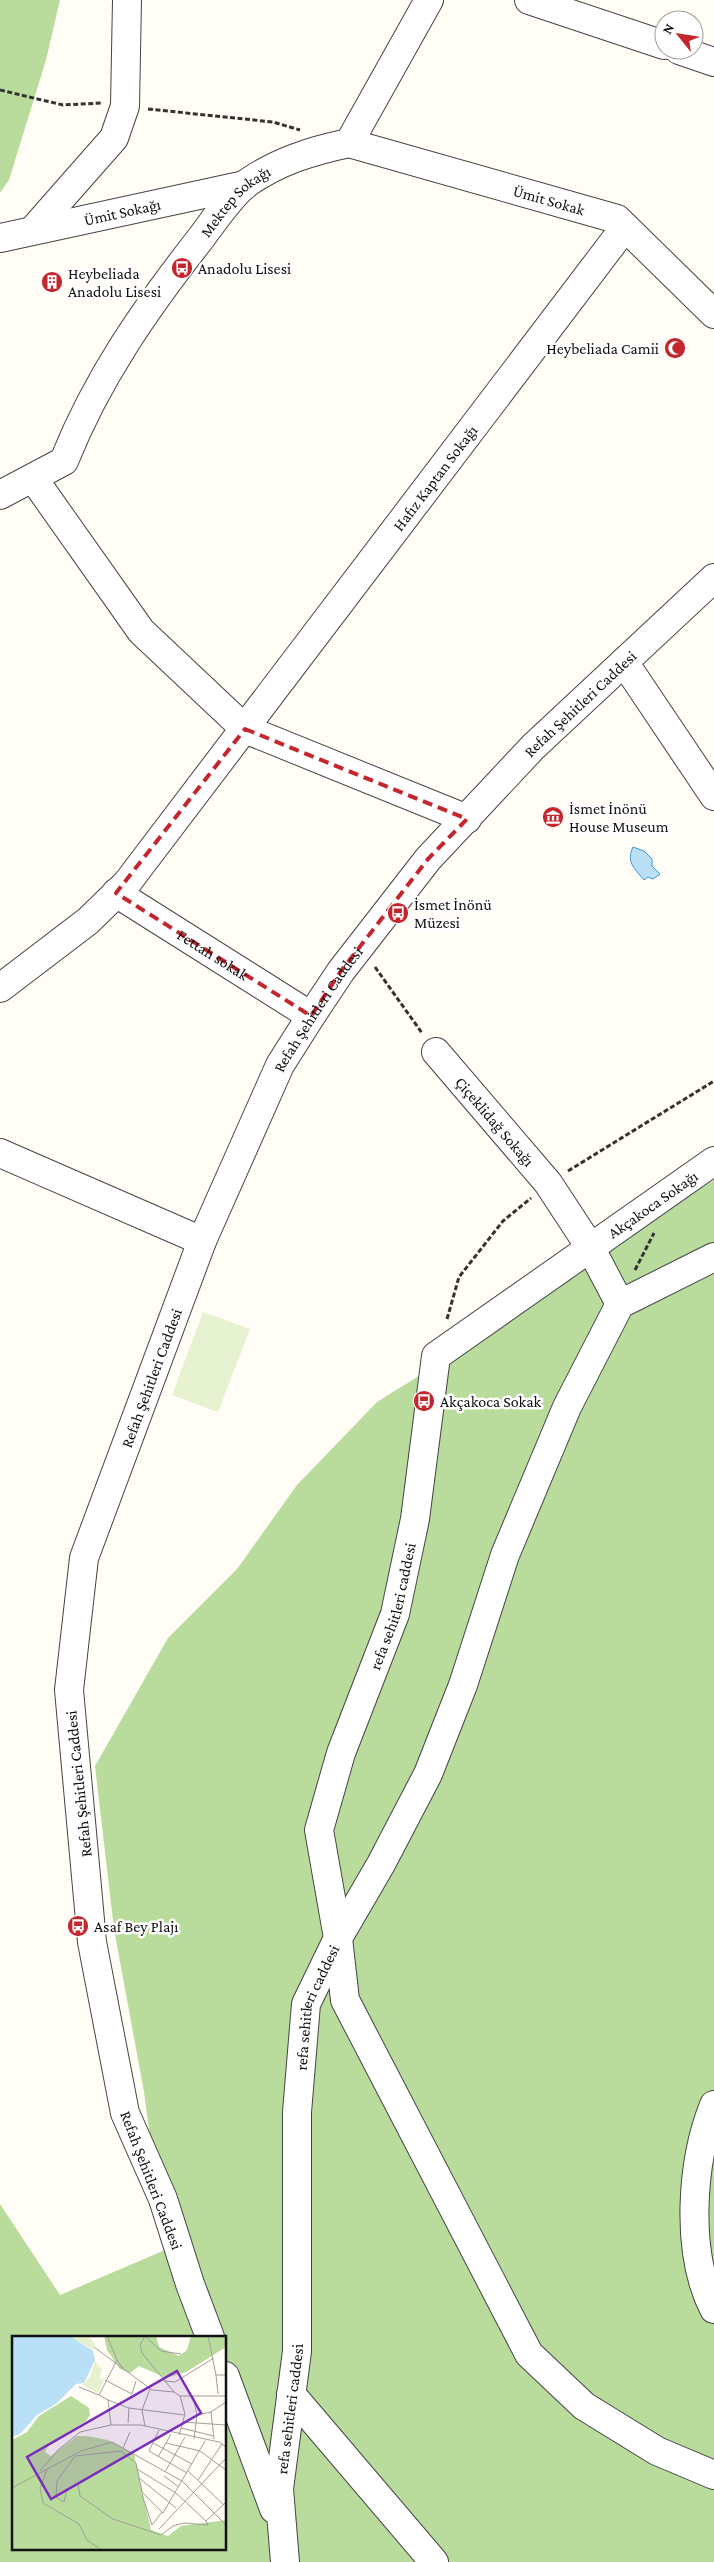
<svg xmlns="http://www.w3.org/2000/svg" width="714" height="2562" font-family="'Crimson Pro',serif">
<rect width="100%" height="100%" fill="#fffdf5"/>
<g fill="#b9dc9c" fill-rule="evenodd">
<path d="M0,0h60l-14,60 -37,120 -9,13z"/>
<path d="M714,1180v1382h-714v-358l60,91 105,-45 -21,-158 -30,-163 -19,-163 73,-128 69,-69 60,-84 80,-83 74,-46 102,-74zM14,2337h211v211h-211z"/>
</g>
<path fill="#e6f2cf" d="M203,1312l47,17 -32,83 -46,-17z"/>
<path fill="#b9e0f7" stroke="#3f96cf" d="M633,847l11,4 8,8v7l8,8 -7,5 -5,-2 -4,3c-10,-12 -18,-18 -11,-33z"/>
<g fill="none" stroke-linecap="round" stroke-linejoin="round">
<g stroke="#444" stroke-width="30">
<g id="minor">
<path d="M529,0l135,45"/>
<path d="M679,50l35,12"/>
<path id="s1" d="M349,143l268,76 97,95"/>
<path d="M33,230l81,-92 11,-32 2,-106"/>
<path id="s2" d="M0,238l245,-53"/>
<path d="M33,478l108,153 104,98 222,90"/>
<path id="s3" d="M0,495l64,-34c33,-83 82,-153 137,-223 12,-16 30,-43 46,-55 32,-22 64,-32 102,-40l80,-143"/>
<path d="M624,662l90,134"/>
<path id="s4" d="M116,893l195,123"/>
<path id="s5" d="M0,988l88,-67 39,-38 498,-656"/>
<path id="s6" d="M436,1052l112,131 42,64 30,57"/>
<path d="M0,1153l202,88"/>
<path d="M714,1257l-94,47 -53,103 -62,148 -42,130 -35,89 -47,90 -43,74 7,62 184,354 55,52 73,45 57,24"/>
<path d="M714,2105c-23,57 -29,148 0,204"/>
<path id="s7" d="M210,2337l-20,-53 -27,-85 -38,-86 -33,-171 -23,-252 15,-132 118,-317 78,-176 31,-49 30,-45 87,-112 105,-112 181,-169"/>
<path d="M225,2376l49,133"/>
<path d="M291,2394l143,168"/>
<path id="s8" d="M285,2562l-6,-73 18,-138v-239l9,-108 32,-66 -19,-108 22,-77 54,-139 20,-95 21,-163 278,-195"/>
</g>
</g>
<g stroke="#333" stroke-width="3" stroke-dasharray="5 2.5" stroke-linecap="butt">
<path d="M0,90l63,15 39,-2"/>
<path d="M148,109l125,13 27,8"/>
<path d="M375,967l47,66"/>
<path d="M568,1171l146,-90"/>
<path d="M635,1270l19,-37"/>
<path d="M447,1319l12,-42 44,-56 28,-23"/>
</g>
<use href="#minor" stroke="#fff" stroke-width="28"/>
</g>
<path fill="none" stroke="#c4262e" stroke-width="4" stroke-dasharray="10 6" stroke-linejoin="round" d="M245,729l222,90 -39,40 -87,112 -30,45 -195,-123z"/>
<defs>
<g id="bus-disc" transform="scale(1.125)"><circle r="9.5" fill="#c4262e" stroke="#fff"/><path d="M-5-6H5V4H4V6H2V4H-2V6H-4V4H-5ZM-3.5-4V0h7V-4ZM-3.5 1.2v1.5H-2V1.2ZM2 1.2v1.5H3.5V1.2Z" fill="#fff"/></g>
<g id="building-disc" transform="scale(1.125)"><circle r="9.5" fill="#c4262e" stroke="#fff"/><path d="M-4-6H4V6H1V3H-1V6H-4ZM-2.5-4.3h1.7v1.8h-1.7ZM.8-4.3h1.7v1.8H.8ZM-2.5-1h1.7V.8h-1.7ZM.8-1h1.7V.8H.8Z" fill="#fff"/></g>
<g id="mosque-disc" transform="scale(1.125)"><circle r="9.5" fill="#c4262e" stroke="#fff"/><path d="M3.5-4.9A6 6 0 1 0 3.5 4.9A5 5 0 1 1 3.5-4.9Z" fill="#fff"/></g>
<g id="museum-disc" transform="scale(1.125)"><circle r="9.5" fill="#c4262e" stroke="#fff"/><path d="M0-6L6-3V-2H-6V-3ZM-5-1h2V3h-2ZM-1-1h2V3h-2ZM3-1h2V3H3ZM-6 4H6V6H-6Z" fill="#fff"/></g>
</defs>
<g fill-rule="evenodd">
<use href="#bus-disc" x="182" y="268"/>
<use href="#building-disc" x="52" y="282"/>
<use href="#mosque-disc" x="675" y="348"/>
<use href="#museum-disc" x="553" y="817"/>
<use href="#bus-disc" x="398" y="913"/>
<use href="#bus-disc" x="424" y="1401"/>
<use href="#bus-disc" x="78" y="1926"/>
</g>
<g text-anchor="middle" stroke-width="5" stroke-linejoin="round" paint-order="stroke">
<g font-size="16" fill="#111" stroke="#fff">
<text dy="6" stroke="none"><textPath href="#s1" startOffset="208">Ümit Sokak</textPath></text>
<text dy="6" stroke="none"><textPath href="#s3" startOffset="386">Mektep Sokağı</textPath></text>
<text dy="6" stroke="none"><textPath href="#s2" startOffset="125">Ümit Sokağı</textPath></text>
<text dy="6" stroke="none"><textPath href="#s5" startOffset="674">Hafız Kaptan Sokağı</textPath></text>
<text dy="6" stroke="none"><textPath href="#s7" startOffset="1802">Refah Şehitleri Caddesi</textPath></text>
<text dy="6" stroke="none"><textPath href="#s4" startOffset="115">Fettah sokak</textPath></text>
<text dy="6" stroke="none"><textPath href="#s7" startOffset="1398">Refah Şehitleri Caddesi</textPath></text>
<text dy="6" stroke="none"><textPath href="#s6" startOffset="91">Çiçeklidağ Sokağı</textPath></text>
<text dy="6" stroke="none"><textPath href="#s8" startOffset="1498">Akçakoca Sokağı</textPath></text>
<text dy="6" stroke="none"><textPath href="#s7" startOffset="992">Refah Şehitleri Caddesi</textPath></text>
<text dy="6" stroke="none"><textPath href="#s8" startOffset="979">refa sehitleri caddesi</textPath></text>
<text transform="translate(78 1784) rotate(-96)" y="6">Refah Şehitleri Caddesi</text>
<text dy="6" stroke="none"><textPath href="#s8" startOffset="559">refa sehitleri caddesi</textPath></text>
<text transform="translate(152 2180) rotate(69)" y="6">Refah Şehitleri Caddesi</text>
<text dy="6" stroke="none"><textPath href="#s8" startOffset="154">refa sehitleri caddesi</textPath></text>
</g>
<g font-size="16" fill="#111" stroke="#fff" text-anchor="start">
<text x="198" y="274">Anadolu Lisesi</text>
<text x="68" y="279">Heybeliada<tspan x="68" dy="18">Anadolu Lisesi</tspan></text>
<text x="659" y="354" text-anchor="end">Heybeliada Camii</text>
<text x="569" y="814">İsmet İnönü<tspan x="569" dy="18">House Museum</tspan></text>
<text x="414" y="910">İsmet İnönü<tspan x="414" dy="18">Müzesi</tspan></text>
<text x="440" y="1407">Akçakoca Sokak</text>
<text x="94" y="1932">Asaf Bey Plajı</text>
</g>
</g>
<g transform="translate(12 2336)">
<rect width="214" height="214" fill="#fffdf5"/>
<path d="M92,0h52l3,11 20,9 8,-6 4,-14h35v11l-40,25 -20,6 -27,-12 -9,7 -10,-4 -13,-19zM59,60l18,12 1,7 -4,6 -37,23 -4,8 6,4 26,-20h10l21,4 26,14 17,76 17,6 13,-10 45,-6v29h-214v-109l15,-8 12,-16z" fill="#b9dc9c"/>
<path d="M58,0h19l6,8 -2,6zM83,25l7,9 -3,7 5,3 -6,13 -16,-8 8,-8z" fill="#e6f2cf"/>
<path d="M0,0h58l23,15 2,9 -11,23 -8,1 -19,19 -20,12 -17,19 -8,3z" fill="#b9e0f7"/>
<path fill="none" stroke="#a09f9a" stroke-width="1" d="M95,0l10,24M133,0l-5,9 2,8 32,39M133,0l16,15 20,3M196,0l8,39M82,11l58,43 22,2 6,4h46M93,44l27,14 4,-13M152,45l11,1 39,-24M67,51l20,8M206,58l-2,-19h10M181,60l4,19 -3,24M96,64l21,8 55,7M199,76l3,27M185,79l14,-3 15,-10M171,86l43,3M116,87l1,-15M99,89l-3,-25 -9,-5 18,-35 6,8M133,90l-3,-16 8,-21M169,92l33,8M147,94l-10,21 38,22M167,99l6,-21 -5,-18M193,105l-42,72 -21,-21 -6,-29 -15,-12 -46,5 -18,25 -1,16 8,5 3,-13 11,-5 2,12 33,23 48,16 12,-9 11,-3 24,2 -2,-4 20,-19M141,107l39,21M154,107l34,8 26,19M111,112l7,-16M146,121l13,-23M35,133l-7,19 3,15 36,21 8,16 13,9M125,133l39,24 30,28M28,135l18,-21 22,-18 31,-7h30l78,17 7,5M176,135l36,34M153,136l20,-35M152,140l15,11M127,142l37,30M186,144l24,-36M0,152l69,-37 31,-9 70,39 44,44M130,159l10,30M140,189l10,-13M147,193l67,-71"/>
<path fill="#7b2cbf" fill-opacity="0.15" stroke="#7b2cbf" stroke-width="2.5" d="M165,35l24,42 -150,86 -24,-42z"/>
<rect width="214" height="214" fill="none" stroke="#111" stroke-width="2.5"/>
</g>
<g transform="translate(679 35) rotate(300)"><circle r="24" fill="#ffffff" stroke="#a0a0a0"/>
<path d="M0-4L9 19L0 12L-9 19Z" fill="#c4262e"/>
<text y="-8" font-size="14" font-weight="bold" text-anchor="middle" fill="#111111">N</text>
</g>
</svg>
